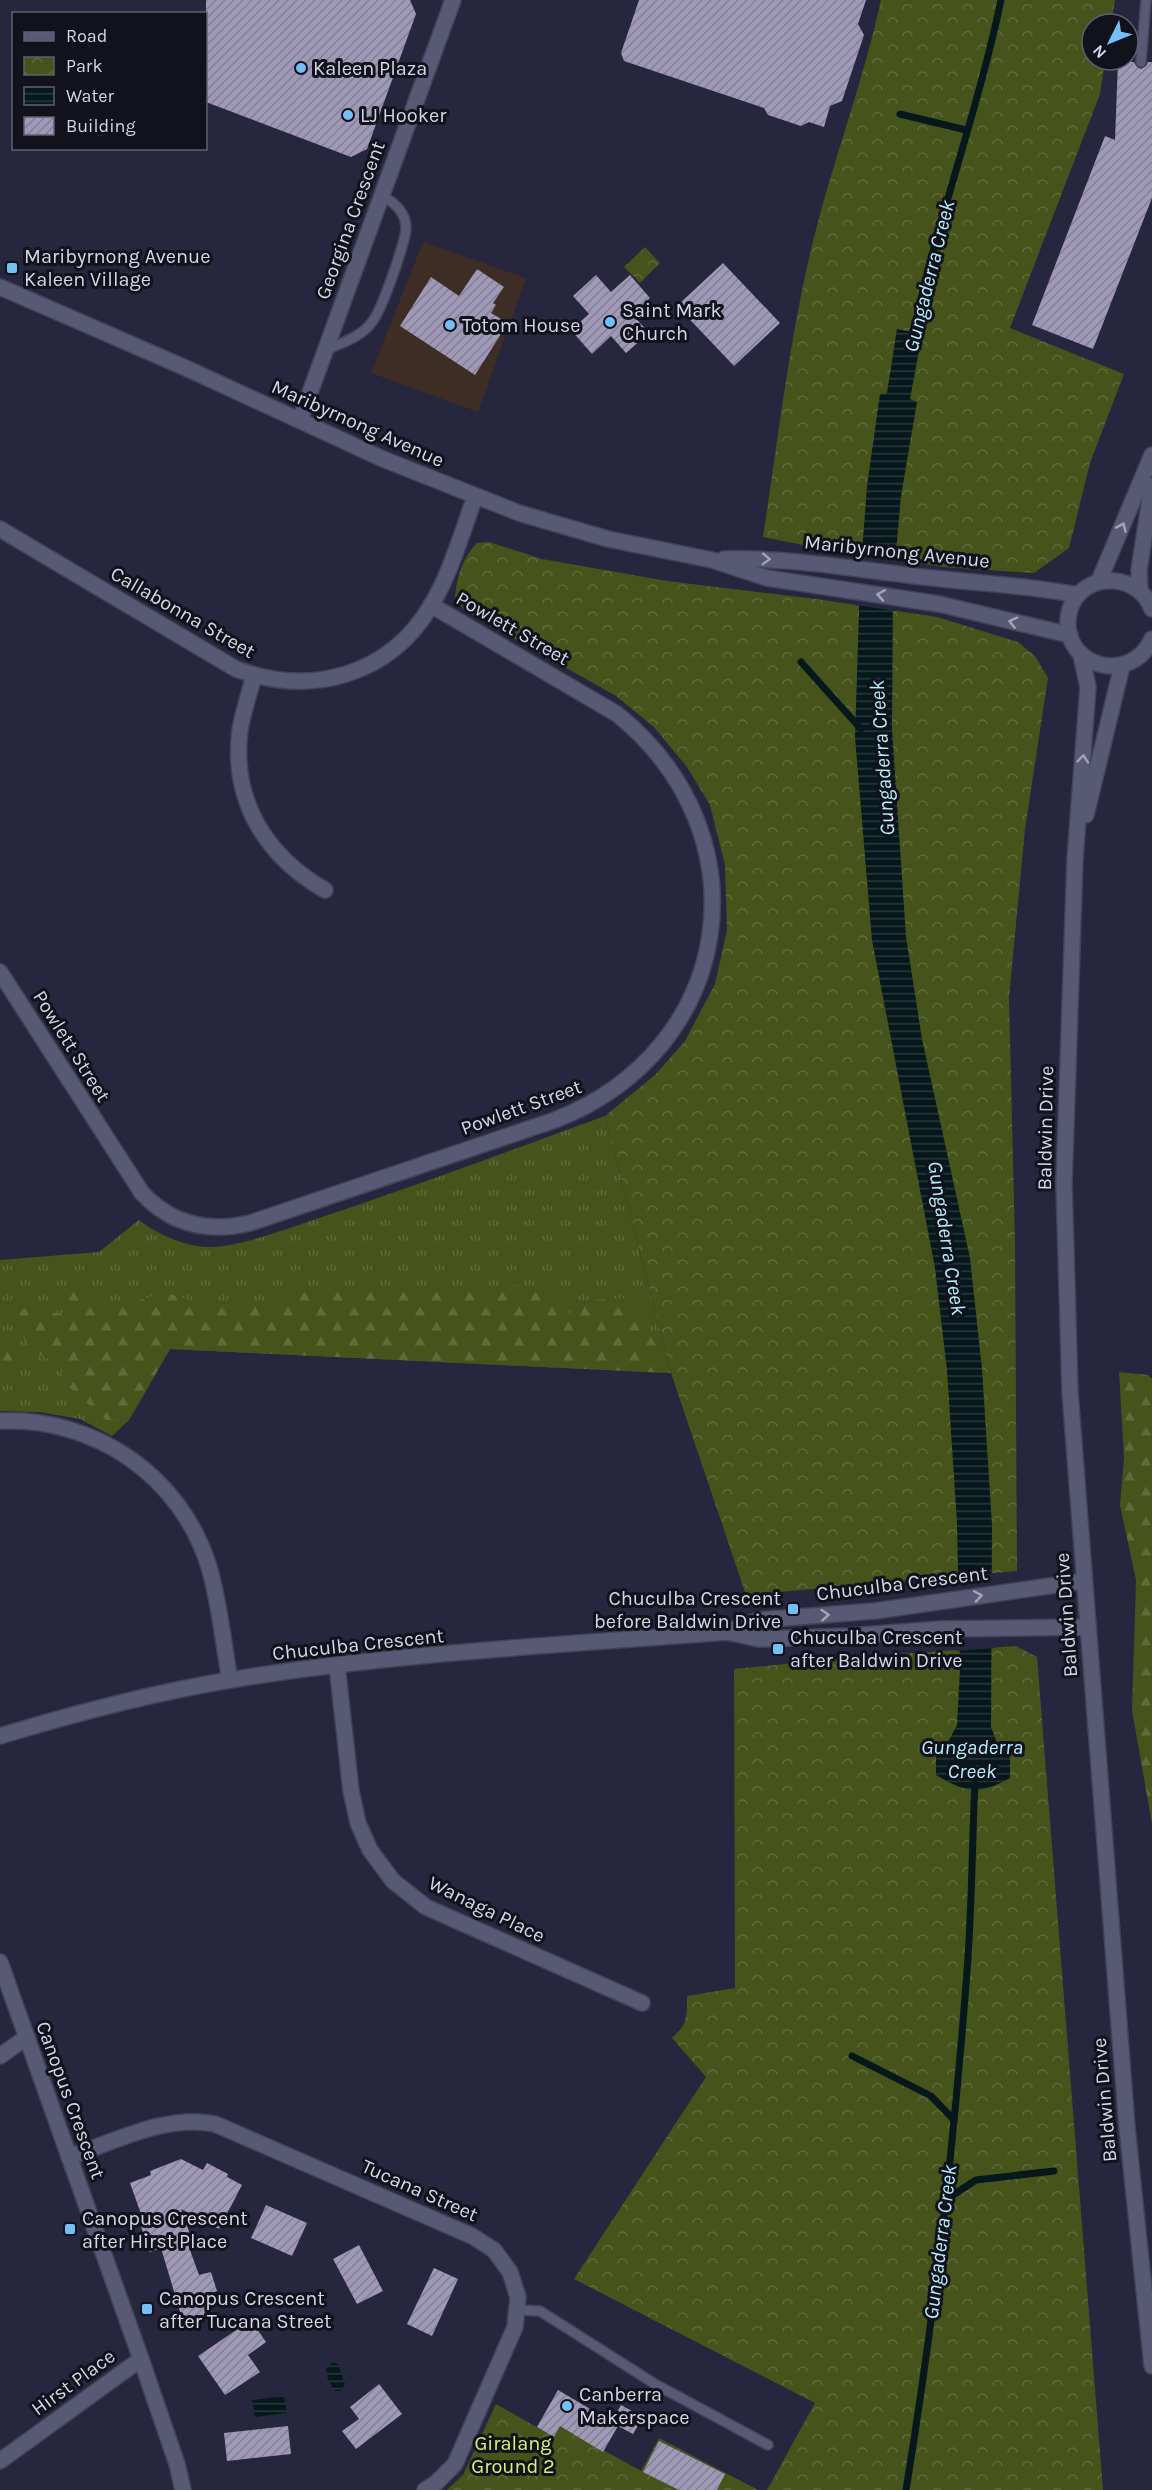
<svg xmlns="http://www.w3.org/2000/svg" width="1152" height="2490" font-family="Karla,sans-serif">
<defs>
<pattern id="grass-tufts" width="24" height="20" patternUnits="userSpaceOnUse" patternTransform="scale(1.5)"><rect width="24" height="20" fill="#46531b"/><path d="M3 7l-1-3M5 7V3M7 7l1-3M15 17l-1-3M17 17v-4M19 17l1-3" fill="none" stroke="#606b3c"/></pattern>
<pattern id="forest-firs" width="22" height="20" patternUnits="userSpaceOnUse" patternTransform="scale(1.5)"><rect width="22" height="20" fill="#46531b"/><path d="M5 1l3.5 6h-7zM16 11l3.5 6h-7z" fill="#606b3c"/></pattern>
<pattern id="park-crowns" width="20" height="18" patternUnits="userSpaceOnUse" patternTransform="scale(1.5)"><rect width="20" height="18" fill="#46531b"/><path d="M2 6a3 3 0 1 1 6 0M12 15a3 3 0 1 1 6 0" fill="none" stroke="#606b3c"/></pattern>
<pattern id="water-rules" width="6" height="5" patternUnits="userSpaceOnUse" patternTransform="scale(1.5)"><rect width="6" height="5" fill="#06181b"/><path d="M0 2.5h6" fill="none" stroke="#29393c"/></pattern>
<pattern id="building-hatch" width="6" height="6" patternUnits="userSpaceOnUse" patternTransform="scale(1.5)"><rect width="6" height="6" fill="#9f99b7"/><path d="M-1 1l2-2M0 6l6-6M5 7l2-2" fill="none" stroke="#827e95"/></pattern>
</defs>
<rect width="100%" height="100%" fill="#26273f"/>
<path fill="#3e2d24" d="M423,242l103,36 -48,134 -107,-39z"/>
<path fill="url(#grass-tufts)" d="M605,1116l66,257 -501,-24 -41,71 -17,16 -32,-17 -41,-7 -39,-1v-151l99,-8 40,-32c16,13 45,26 67,27 31,1 80,-18 110,-28 98,-32 193,-68 289,-103z"/>
<g fill="url(#forest-firs)">
<path d="M519,1285l41,14 18,27 1,-25 45,-3 16,9 28,66 -498,-24 -41,71h-23l-48,-43 8,-12c-33,-7 -40,-23 -58,-51l16,-5 40,5 -4,-25 28,1 23,19 54,-17 38,13 58,-1 22,2 4,-15 176,-1z"/>
<path d="M0,1331l12,9 8,19 -7,13 -13,7z"/>
<path d="M1119,1372l29,3 4,4v445l-20,-114 4,-130 -16,-75 4,-47z"/>
</g>
<g fill="url(#park-crowns)">
<path d="M881,0h234l-4,24h-19v36h13l-5,34 -90,234 114,46 -34,89 -21,85 -35,25 -90,-6 -121,-18 -60,-12c15,-98 26,-196 49,-292 20,-82 51,-162 69,-245z"/>
<path d="M645,247l15,16 -20,20 -16,-16z"/>
<path d="M489,542l53,17 125,22 149,18 121,18 81,25 17,14 13,22 -23,151 -16,169 6,244 2,329 -271,24 -75,-222 -66,-257 50,-41 30,-34 30,-57 12,-54 -2,-65 -15,-60 -23,-38 -33,-40 -38,-31 -152,-86 -9,-13c2,-20 7,-39 22,-54z"/>
<path d="M1016,1646l21,11 66,833h-336l48,-87 -241,-124 132,-202 -34,-39c16,-14 15,-22 15,-42l48,-8 -1,-319 135,-13z"/>
<path d="M496,2404l58,33 6,-11 81,45 18,-33 99,52h-311l16,-15z"/>
</g>
<g fill="url(#water-rules)">
<path d="M897,329l25,5 -12,65 7,3 -16,94 -8,90 -1,143 14,208 16,102 48,219 12,111 10,156 -1,202 6,16 13,12v23c-31,17 -44,15 -74,-3v-18l11,-13 10,-19 3,-56 -3,-146 -10,-153 -12,-102 -63,-328 -17,-203 5,-158 7,-93 13,-92 7,-1z"/>
<path d="M333,2362l5,2 7,20 -4,7h-6l-7,-11 -2,-12z"/>
<path d="M284,2396l3,17 -32,4 -3,-17z"/>
</g>
<g fill="#26273f">
<path d="M859,554l39,6 -3,51 -39,-6z"/>
<path d="M995,1573l1,75 -40,3 -1,-74z"/>
</g>
<g fill="none" stroke-linecap="round" stroke-linejoin="round">
<g stroke="#06181b" stroke-width="7">
<path d="M900,114l66,16"/>
<path d="M912,340c23,-115 65,-225 89,-340"/>
<path d="M801,662l60,67"/>
<path d="M852,2056l79,40 23,24"/>
<path d="M947,2199l29,-19 78,-9"/>
<path d="M906,2490c28,-172 48,-345 61,-519 5,-63 5,-127 8,-190"/>
</g>
</g>
<g fill="url(#building-hatch)">
<path d="M206,0h204l6,14 -49,135 -16,8 -145,-55z"/>
<path d="M639,0h227l-8,24 6,11 -22,66 -12,5 -6,21 -15,-5 -8,4 -33,-11 -4,-7 -140,-47 -3,-8z"/>
<path d="M1118,61l16,1 3,5 4,2 5,-3 2,-4h4v136l-59,151 -61,-24 73,-189 10,4z"/>
<path d="M723,263l57,60 -46,43 -57,-60z"/>
<path d="M477,269l27,18 -11,16 3,2 -5,8 17,10 -33,52 -75,-49 31,-49 28,19z"/>
<path d="M596,275l15,17 19,-17 20,23 -18,16 17,19 -23,20 -15,-17 -19,18 -21,-24 18,-16 -16,-18z"/>
<path d="M181,2159l22,11 4,-7 21,11 -1,3 15,8 -23,44 -38,-20 10,28 -5,2 13,36 12,-3 6,19 -11,4 7,20 -29,10 -23,-77 -11,4 -13,-37 4,-1 -11,-31 21,-8 -1,-4z"/>
<path d="M266,2205l41,18 -15,33 -41,-18z"/>
<path d="M359,2245l24,46 -26,13 -24,-45z"/>
<path d="M434,2268l24,11 -26,57 -25,-12z"/>
<path d="M251,2320l15,22 -18,13 12,17 -35,23 -27,-39z"/>
<path d="M379,2384l23,30 -46,35 -14,-18 17,-12 -9,-12z"/>
<path d="M558,2390l54,32 9,-17 22,12 -10,17 -15,-8 -15,26 -43,-26 -6,11 -17,-10z"/>
<path d="M288,2426l3,28 -64,7 -3,-28z"/>
<path d="M659,2441l66,33 -8,16h-38l-36,-18z"/>
</g>
<g fill="none" stroke-linecap="round" stroke-linejoin="round">
<g stroke="#434357" stroke-width="12">
<g id="service">
<path d="M1141,62l5,-62"/>
<path d="M325,350c17,-7 36,-13 47,-28 10,-12 34,-81 34,-95 -1,-15 -12,-25 -24,-31"/>
<path d="M518,2310l22,1 115,73 113,61"/>
</g>
</g>
<g stroke="#434357" stroke-width="18">
<g id="minor">
<path d="M300,420l153,-420"/>
<path d="M0,529l236,140c75,28 154,7 196,-65 19,-32 30,-72 43,-107"/>
<path d="M254,676c-5,18 -11,36 -14,54 -9,71 26,126 85,160"/>
<path d="M0,972l142,221c29,31 66,40 108,30l305,-103c180,-70 212,-285 62,-406l-186,-109"/>
<path d="M0,1421c95,-4 181,55 209,146 11,37 14,76 21,113"/>
<path d="M337,1665l14,126 7,32 12,27 23,31 33,26 216,96"/>
<path d="M0,1962l141,397 36,105 6,26"/>
<path d="M0,2056l27,-19"/>
<path d="M69,2157c47,-16 97,-43 146,-33l257,112 22,14 16,22 8,25 -3,30 -60,137 -19,19 -11,7"/>
<path d="M0,2461l141,-102"/>
</g>
</g>
<g stroke="#434357" stroke-width="18">
<g id="tertiary">
<path d="M0,287l188,82 195,90 136,54 89,26 104,21 55,18 172,26 131,31"/>
<path d="M724,559c73,-2 145,13 218,20 46,5 91,7 136,16"/>
<path d="M727,1632l32,7 90,-3 92,-7 147,-2"/>
<path d="M0,1736c76,-23 152,-43 230,-56 164,-27 332,-35 497,-48l32,-12 116,-9 209,-30"/>
</g>
</g>
<g stroke="#434357" stroke-width="18">
<g id="secondary">
<path d="M1099,581l53,-126"/>
<path d="M1140,591l-1,-21 13,-84"/>
<path d="M1152,609c-16,-42 -81,-36 -84,11 -3,49 64,64 84,19"/>
<path d="M1081,655l7,32 -13,172 -11,324 6,209 57,735 25,239"/>
<path d="M1086,815l36,-149"/>
</g>
</g>
<use href="#service" stroke="#585a75" stroke-width="9"/>
<use href="#minor" stroke="#585a75" stroke-width="15"/>
<use href="#tertiary" stroke="#585a75" stroke-width="15"/>
<use href="#secondary" stroke="#585a75" stroke-width="15"/>
</g>
<defs><path id="oneway-chevron" d="M-2-3.5L2.5 0L-2 3.5" fill="none" stroke-width="1.6" stroke-linecap="round" stroke-linejoin="round" transform="scale(1.5)"/></defs>
<g stroke="#a3a4b9">
<use href="#oneway-chevron" transform="translate(1122 527) rotate(-66)"/>
<use href="#oneway-chevron" transform="translate(766 559) rotate(2)"/>
<use href="#oneway-chevron" transform="translate(881 595) rotate(-171)"/>
<use href="#oneway-chevron" transform="translate(1013 622) rotate(-166)"/>
<use href="#oneway-chevron" transform="translate(1083 759) rotate(-85)"/>
<use href="#oneway-chevron" transform="translate(978 1596) rotate(-9)"/>
<use href="#oneway-chevron" transform="translate(825 1615) rotate(-4)"/>
</g>
<g fill="#74c0f6" stroke="#11121c" stroke-width="2">
<circle cx="301" cy="68" r="6"/>
<circle cx="348" cy="115" r="6"/>
<rect x="6" y="262" width="12" height="12" rx="3"/>
<circle cx="610" cy="322" r="6"/>
<circle cx="450" cy="325" r="6"/>
<rect x="787" y="1603" width="12" height="12" rx="3"/>
<rect x="772" y="1643" width="12" height="12" rx="3"/>
<rect x="64" y="2223" width="12" height="12" rx="3"/>
<rect x="141" y="2303" width="12" height="12" rx="3"/>
<circle cx="567" cy="2406" r="6"/>
</g>
<g text-anchor="middle" stroke-width="6" stroke-linejoin="round" paint-order="stroke">
<g font-size="20" fill="#d5d6e6" stroke="#11121c" text-anchor="start">
<text x="313" y="75">Kaleen Plaza</text>
<text x="360" y="122">LJ Hooker</text>
<text x="24" y="263">Maribyrnong Avenue<tspan x="24" dy="23">Kaleen Village</tspan></text>
<text x="622" y="317">Saint Mark<tspan x="622" dy="23">Church</tspan></text>
<text x="462" y="332">Totom House</text>
<text x="781" y="1605" text-anchor="end">Chuculba Crescent<tspan x="781" dy="23">before Baldwin Drive</tspan></text>
<text x="790" y="1644">Chuculba Crescent<tspan x="790" dy="23">after Baldwin Drive</tspan></text>
<text x="82" y="2225">Canopus Crescent<tspan x="82" dy="23">after Hirst Place</tspan></text>
<text x="159" y="2305">Canopus Crescent<tspan x="159" dy="23">after Tucana Street</tspan></text>
<text x="579" y="2401">Canberra<tspan x="579" dy="23">Makerspace</tspan></text>
</g>
<g font-size="20" fill="#d5d6e6" stroke="#11121c">
<text transform="translate(350 220) rotate(-70)" y="7">Georgina Crescent</text>
<text transform="translate(358 423) rotate(24)" y="7">Maribyrnong Avenue</text>
<text transform="translate(897 551) rotate(6)" y="7">Maribyrnong Avenue</text>
<text transform="translate(183 612) rotate(30)" y="7">Callabonna Street</text>
<text transform="translate(513 628) rotate(30)" y="7">Powlett Street</text>
<text transform="translate(72 1046) rotate(58)" y="7">Powlett Street</text>
<text transform="translate(521 1107) rotate(-20)" y="7">Powlett Street</text>
<text transform="translate(1045 1128) rotate(-89)" y="7">Baldwin Drive</text>
<text transform="translate(902 1583) rotate(-7)" y="7">Chuculba Crescent</text>
<text transform="translate(1066 1615) rotate(-94)" y="7">Baldwin Drive</text>
<text transform="translate(358 1644) rotate(-6)" y="7">Chuculba Crescent</text>
<text transform="translate(487 1909) rotate(26)" y="7">Wanaga Place</text>
<text transform="translate(71 2100) rotate(70)" y="7">Canopus Crescent</text>
<text transform="translate(1104 2100) rotate(-95)" y="7">Baldwin Drive</text>
<text transform="translate(420 2190) rotate(24)" y="7">Tucana Street</text>
<text transform="translate(73 2382) rotate(-36)" y="7">Hirst Place</text>
</g>
<g font-size="20" fill="#d5f478" stroke="#11121c">
<text x="513" y="2450">Giralang<tspan x="513" dy="23">Ground 2</tspan></text>
</g>
<g font-size="21" font-style="italic" fill="#b4effa" stroke="#11121c">
<text transform="translate(929 276) rotate(-76)" y="7">Gungaderra Creek</text>
<text transform="translate(882 758) rotate(-94)" y="7">Gungaderra Creek</text>
<text transform="translate(947 1238) rotate(81)" y="7">Gungaderra Creek</text>
<text x="972" y="1754">Gungaderra<tspan x="972" dy="24">Creek</tspan></text>
<text transform="translate(940 2242) rotate(-83)" y="7">Gungaderra Creek</text>
</g>
</g>
<rect x="12" y="12" width="195" height="138" fill="#11121c" stroke="#5f606d" stroke-width="1.5"/>
<rect x="24" y="32" width="30" height="9" fill="#585a75" stroke="#5f606d" stroke-width="1.5"/>
<text x="66" y="42" font-size="18" fill="#d5d6e6">Road</text>
<rect x="24" y="57" width="30" height="18" fill="url(#park-crowns)" stroke="#5f606d" stroke-width="1.5"/>
<text x="66" y="72" font-size="18" fill="#d5d6e6">Park</text>
<rect x="24" y="87" width="30" height="18" fill="url(#water-rules)" stroke="#5f606d" stroke-width="1.5"/>
<text x="66" y="102" font-size="18" fill="#d5d6e6">Water</text>
<rect x="24" y="117" width="30" height="18" fill="url(#building-hatch)" stroke="#5f606d" stroke-width="1.5"/>
<text x="66" y="132" font-size="18" fill="#d5d6e6">Building</text>
<g transform="translate(1110 42) rotate(227)"><circle r="28" fill="#11121c" stroke="#5f606d" stroke-width="1.5"/>
<path d="M0-4.5L10 22L0 15L-10 22Z" fill="#74c0f6"/>
<text y="-9" font-size="16" font-weight="bold" text-anchor="middle" fill="#d5d6e6">N</text>
</g>
</svg>
